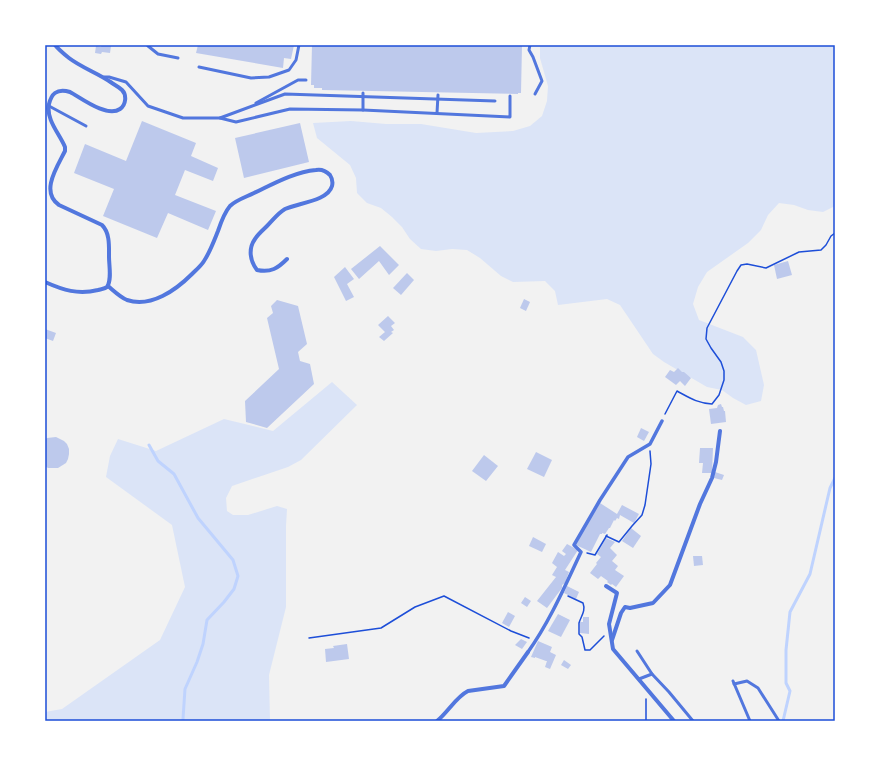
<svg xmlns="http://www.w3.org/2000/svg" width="880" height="766" font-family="'Libre Baskerville',serif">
<rect width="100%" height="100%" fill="#f2f2f2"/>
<g fill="#dbe4f7">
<path d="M540,45h295v161l-12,6 -15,-2 -14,-5 -15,-2 -11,12 -7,15 -13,13 -41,29 -9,15 -5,17 6,16 44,17 13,13 8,35 -3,16 -15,4 -13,-7 -11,-8 -15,-3 -43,-25 -11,-8 -33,-49 -13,-6 -49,6 -3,-14 -10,-10 -32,1 -12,-6 -21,-18 -13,-8 -15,-1 -16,2 -15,-2 -11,-10 -8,-12 -10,-10 -11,-9 -14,-5 -10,-10 -1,-15 -6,-13 -33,-27 -4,-15 38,-2 35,3h35l55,9 37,-2 17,-5 12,-10 5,-15 1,-15 -8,-28z"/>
<path d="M332,382l25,23 -56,55 -13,7 -56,19 -6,12 1,13 6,4h15l29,-9 10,3 -1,17v81l-17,68 1,46h-225v-9l17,-3 98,-69 25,-53 -13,-62 -66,-48 4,-21 8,-17 38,12 68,-32 49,12z"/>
</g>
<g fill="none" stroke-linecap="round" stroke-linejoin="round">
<g stroke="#bfd3fe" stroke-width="3">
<path d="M149,445l9,16 16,13 24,44 35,42 5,16 -4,13 -10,13 -17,18 -4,24 -6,18 -12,27 -2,30v2"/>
<path d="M783,721l7,-30 -4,-8v-33l4,-38 20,-38 20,-86 5,-10"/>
</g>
</g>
<g fill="#bdc9ec">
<path d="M102,45l9,1 -1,7 -8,-1 -1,2 -6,-1 1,-7 5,1z"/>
<path d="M198,45h96l-3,14 -7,-1 -1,10 -87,-15z"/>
<path d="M312,45h210l-1,48h-3v1l-196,-4v-2h-8v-3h-3z"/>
<path d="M142,121l54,22 -5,13 27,12 -5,13 -28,-11 -10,25 41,16 -8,19 -40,-17 -11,25 -54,-22 11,-27 -40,-16 11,-29 41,17z"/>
<path d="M300,123l9,39 -65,16 -9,-40z"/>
<path d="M380,246l19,19 -10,10 -10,-14 -20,18 -8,-10z"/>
<path d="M788,261l4,14 -15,4 -3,-14z"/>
<path d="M345,267l9,12 -7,5 7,13 -8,4 -12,-24z"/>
<path d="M407,273l7,7 -13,15 -8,-7z"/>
<path d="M524,299l6,3 -4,9 -6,-3z"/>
<path d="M277,300l21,6 9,38 -9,8 2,9 10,3 4,20 -47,44 -21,-6 -1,-21 34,-32 -12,-51 6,-5 -2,-7z"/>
<path d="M388,316l7,7 -4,3 3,4 -3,2 2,1 -9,8 -5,-4 6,-5 -7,-7z"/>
<path d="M45,329l11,4 -3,8 -8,-3z"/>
<path d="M678,368l4,4h2l7,6 -6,8 -5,-5 -4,4 -11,-8 5,-7 4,2z"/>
<path d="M721,404l1,3h1l1,4h1l1,11 -15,2 -2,-15 8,-1 1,-3z"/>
<path d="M641,428l8,4 -5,9 -7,-4z"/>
<path d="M56,437l8,4 3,3 2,5v5l-1,5 -2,4 -8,5h-10l-3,-2v-26l2,-2z"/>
<path d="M700,448h13l-1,25h-10l1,-10h-4z"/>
<path d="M536,452l16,8 -8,17 -17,-8z"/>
<path d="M484,455l14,11 -12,15 -14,-10z"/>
<path d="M715,472l9,3 -2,5 -8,-2z"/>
<path d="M600,503l17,11 5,-9 17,9 -5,9 -14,-8 -1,4 -2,-1 -2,3 -1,-1 -4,8h-1l-4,6 -3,-1v1h-2l-9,18 -15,-7 9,-18z"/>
<path d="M631,528l10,8 -8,12 -11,-7z"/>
<path d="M533,537l13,7 -4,8 -13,-6z"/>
<path d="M606,538l9,4 -5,6 7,7 -5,6 6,5 -3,4 9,6 -8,11 -4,-3 -1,1 -4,-3 1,-1 -7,-5 -3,3 -8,-6 7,-9 -1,-1 5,-6 -4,-3z"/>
<path d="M567,544l11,6 -13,20 4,2 -4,11 -3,2v3l-15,20 -10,-7 19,-24 -4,-2 5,-8 -5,-4 6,-11 6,4 2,-2 -4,-3z"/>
<path d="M693,556h9l1,9 -9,1z"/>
<path d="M567,586l12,6 -3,7 -12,-6z"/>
<path d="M525,597l6,4 -4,6 -6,-4z"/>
<path d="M508,612l7,4 -6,11 -7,-4z"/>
<path d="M558,614l12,6 -9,17 -13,-6z"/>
<path d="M583,617h6v17l-9,-1v-11h3z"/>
<path d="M521,639l6,3 -5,7 -7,-4z"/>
<path d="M538,641l14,6 -2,5 6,3 -6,14 -5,-2 2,-6h-1l-11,-4v1l-4,-1z"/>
<path d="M347,644l2,15 -23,3 -1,-13 9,-1 -1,-2z"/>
<path d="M564,660l7,5 -3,4 -7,-4z"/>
</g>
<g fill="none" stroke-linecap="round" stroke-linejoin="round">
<g stroke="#1d4ed8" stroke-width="1.5">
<path d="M665,414l12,-23c13,7 20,12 35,13l7,-9 5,-15v-9l-3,-9 -10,-14 -5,-9 1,-11 30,-57 4,-6 6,-1 19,4 33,-16 22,-2 5,-5 5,-9 4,-3"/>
<path d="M606,536l13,6 13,-16 10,-11 3,-10 6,-41 -1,-13"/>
<path d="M587,553l8,2 12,-20"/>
<path d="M568,596l15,7c3,8 -2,13 -4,20 0,4 0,7 0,11l3,3 3,13h5l14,-14"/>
<path d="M309,638l72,-10 34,-21 29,-11 67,35 18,7"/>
<path d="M646,699v22"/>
</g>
<g stroke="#5277de" stroke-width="3">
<path d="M147,45l1,1 10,8 20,4"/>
<path d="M530,45l-1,5 4,7 9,24 -7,13"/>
<path d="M199,67l52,11 18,-1 20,-7 7,-10 3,-15"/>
<path d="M104,77h5l17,5 22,24 35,12h37l16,4 54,-13 73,1 147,7v-21"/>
<path d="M256,103l42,-23h8"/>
<path d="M49,106l37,20"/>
<path d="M363,110v-17"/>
<path d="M437,113l1,-18"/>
<path d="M220,118l65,-24 210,7"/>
<path d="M637,651l15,23 17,18 24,29"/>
<path d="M639,679l13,-5"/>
<path d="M733,681l17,40"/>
<path d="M734,684l13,-3 11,7 21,33"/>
</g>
<path stroke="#5277de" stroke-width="3.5" d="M528,652c22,-31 37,-66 53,-100l-7,-7 26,-45 28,-43 22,-13 12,-23"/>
<g stroke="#5277de" stroke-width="4">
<path d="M45,282c18,8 33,13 53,8 3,-1 7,-1 9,-3 5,-7 2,-22 2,-30 0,-11 1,-24 -7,-32l-43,-20c-19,-13 -2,-38 6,-54v-4c-6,-14 -19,-27 -16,-43 1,-4 2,-8 6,-11 4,-3 9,-3 15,-1 11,6 37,26 50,17 6,-4 7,-14 2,-19 -3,-3 -7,-5 -10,-7 -14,-10 -30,-15 -43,-25 -5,-4 -10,-8 -14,-13"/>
<path d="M108,286c6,5 12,11 19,14 24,8 49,-10 65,-26 4,-4 9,-8 12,-13 6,-9 10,-20 14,-30 3,-9 6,-18 12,-25 6,-6 16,-9 24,-13 19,-9 40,-21 62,-23 5,-1 10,1 14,5 2,3 3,7 2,11 -4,15 -34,17 -47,23 -7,4 -12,11 -18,17 -4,4 -9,8 -12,13 -7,10 -5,22 2,31 14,3 21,-2 30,-11"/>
<path d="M606,586l11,7 -8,31 4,25 61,72"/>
<path d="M612,640l9,-27 4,-6 5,1 23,-5 17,-18 30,-81 12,-26 4,-16 4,-31"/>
<path d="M437,721c11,-9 19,-24 31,-30l36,-5 24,-34"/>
</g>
</g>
<rect width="880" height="766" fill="none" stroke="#ffffff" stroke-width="92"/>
<rect x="46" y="46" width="788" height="674" fill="none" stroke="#1d4ed8" stroke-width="1.5"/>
</svg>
